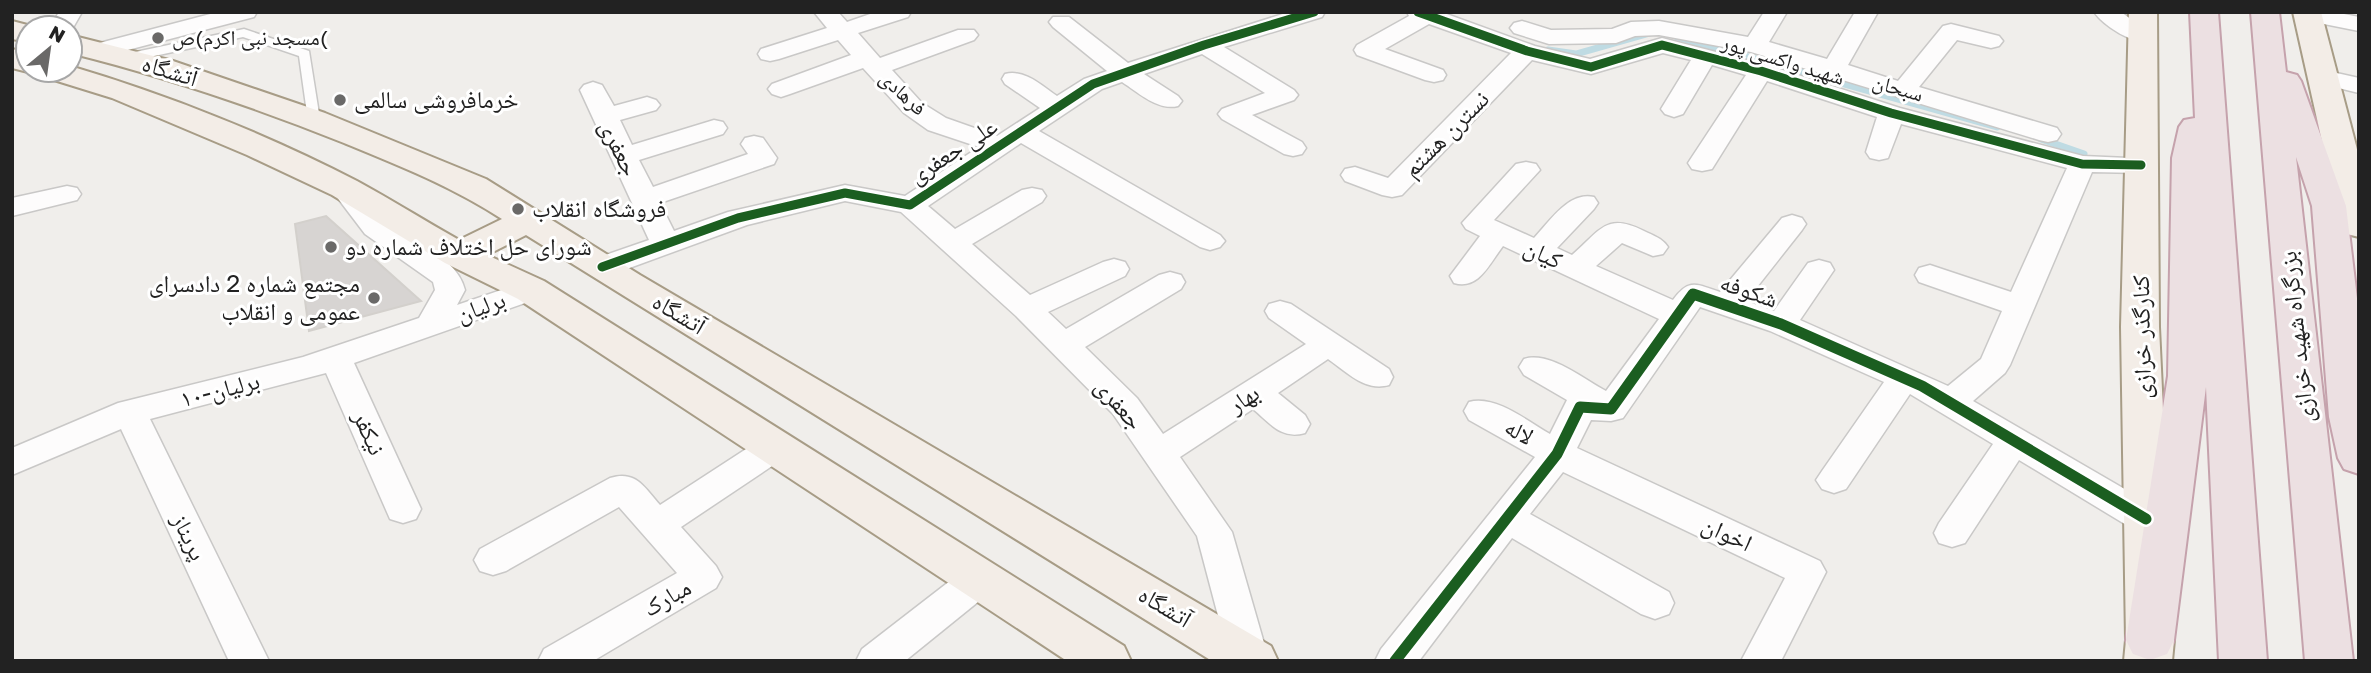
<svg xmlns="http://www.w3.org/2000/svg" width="2371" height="673" font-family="'Golos Text','Noto Naskh Arabic',sans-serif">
<rect width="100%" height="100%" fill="#f0eeeb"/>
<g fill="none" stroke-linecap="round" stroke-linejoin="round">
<g stroke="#bfdbe3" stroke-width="7">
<path d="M1677,37l320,90"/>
<path d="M1548,50l28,4 74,-21"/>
<path d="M2041,139l43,15"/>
</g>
</g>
<path fill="#d7d4d2" stroke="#d3d0cc" stroke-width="2" d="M326,216l95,85 -112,30 -14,-107z"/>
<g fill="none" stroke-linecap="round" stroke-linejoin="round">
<g stroke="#c9c8c7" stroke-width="3">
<path id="lane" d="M244,29l65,22 11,69 -1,3 -5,1 -6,-4 -9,-64 -56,-19 -117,25 -6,-4 6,-4z"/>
</g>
<g stroke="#c9c8c7" stroke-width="3">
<g id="street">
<path d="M59,12h23l-12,21v-5h-20z"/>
<path d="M218,12h39l-3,5 -157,41 -9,-2 -3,-5 3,-5z"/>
<path d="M814,12h24l9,10 29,-10h35l-3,5 -50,16 22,25 78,-28h16l4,5 -4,5 -82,30 30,33 24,15 51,18 43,-28 -35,-24 -3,-5 3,-5c20,-5 37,12 52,22l27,-17 23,-8 -54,-44 -4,-5 4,-5h16l59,46 161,-51h36l-3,5 -98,30 70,43 4,5 -4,5 -42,15 50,27 4,6 -4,6 -9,2 -9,-2 -62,-35 -4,-5 4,-5 43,-16 -63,-39 -58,20 34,22 4,5 -4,5c-20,5 -39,-13 -56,-24l-20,7 -63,42 181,104 5,6 -5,6 -10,3 -10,-3 -179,-104 -93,63 27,23 67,-39 10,-2 10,2 4,6 -4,6 -70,42 58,51 73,-33 11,-3 11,3 4,7 -4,7 -77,36 18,17 93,-54 11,-3 11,3 4,7 -4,7 -96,58 52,51 26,36 143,-90 -37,-26 -4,-7 4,-7 11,-3 11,3 98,65 4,8 -4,8c-24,7 -42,-13 -61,-26l-50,34 27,22 5,9 -5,9c-24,7 -35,-10 -52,-24l-73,48 52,75 36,125 -2,4h-36l-33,-125 -84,-122 -97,-98 -115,-104 -56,-11 -98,24 -134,49 -11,3 -11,-3 -4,-7 4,-7 58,-20 -69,-150 4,-5 9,-3 9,3 12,21 33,-9 9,3 4,5 -4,5 -36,10 12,25 82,-25 9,2 4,6 -4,6 -84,26 14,27 95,-33 -7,-10 4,-6 9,-2 9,2 14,20 -3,6 -114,39 14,28 54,-19 117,-27 60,11 74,-49 -51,-17 -24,-17 -41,-45 -73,26 -9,3 -9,-3 -4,-5 4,-5 79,-29 -13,-15 -59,19 -9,2 -9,-2 -3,-5 3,-5 66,-21z"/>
<path d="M1407,12h34l94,34 55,13 72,-21 108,28 130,42 183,48 68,3 4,6 -4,6 -10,2 -49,-1 -82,193 -5,8 -32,28 186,108 5,10 -5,10 -13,4 -13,-4 -114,-69 -54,83 -13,4 -13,-4 -5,-10 5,-10 54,-79 -83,-50 -64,95 -12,4 -12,-4 -6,-9 6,-9 62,-89 -114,-51 -70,-24 -77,111 -12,3 -20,-1 -14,28 243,113 6,11 -45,89h-40l44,-83 -222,-106 -33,42 139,78 5,11 -5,11 -14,5 -14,-5 -129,-76 -93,123h-44l6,-12 154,-192 -66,-37 -5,-9 5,-9c27,-7 58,19 81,32l17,-34 -43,-25 -5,-8 5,-8c26,-8 59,20 82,32l53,-72 -156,-73c-14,18 -24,44 -49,37l-4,-7 30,-40 -14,-7 -4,-6 54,-59 10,-2 10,2 4,6 -46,50 40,18c16,-17 35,-47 60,-41l4,6 -4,6 -37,39 15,7c29,-25 34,-43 72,-24 10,5 18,7 24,16l-5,7 -10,2 -31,-13 -26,23 77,34c16,-22 23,-16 47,-8l62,-74 10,-3 10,3 4,6 -4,6 -56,71 28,10 34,-48 11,-3 11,3 4,7 -34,50 148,66 33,-27 21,-48 -83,-29 -4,-7 4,-7 11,-3 81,27 56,-124 -166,-44 -13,34 -9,2 -9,-2 -4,-6 11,-35 -110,-36 -55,88 -10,2 -10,-2 -4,-6 58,-88 -34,-10 -29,49 -9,3 -9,-3 -4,-5 30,-49 -28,-7 -72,21 -59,-14 -130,135 -10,2 -10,-2 -37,-14 -4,-6 4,-6 10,-2 33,11 123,-125 -82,-29 -44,25 58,21 3,5 -3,5 -9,2 -9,-2 -68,-25 -3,-5 3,-5 52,-29z"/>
<path d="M1764,12h23l-18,30 58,17 28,-47h23l-30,53 50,16 45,-55 8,-2 48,12 4,5 -4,5 -8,2 -34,-8 -38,47 138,41 4,6 -4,6 -9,2 -9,-2 -288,-88 -92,-17 -24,1 -19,7 -67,1 -35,-11 -4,-5 4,-5 8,-2 29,9 61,-1 19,-7 28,-1 89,16z"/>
<path d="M2094,12h27l33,24 -4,5c-17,4 -46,-15 -56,-29z"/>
<path d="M2297,12h37l25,5v14l-60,-12z"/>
<path d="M2323,70l36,8v15l-45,-11 -3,-5 3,-5z"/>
<path d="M344,180c20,5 27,28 41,41 25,24 71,33 80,69l-8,15 74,-25 11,3 4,7 -4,7 -188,66 67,146 -5,10 -13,4 -13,-4 -64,-146 -176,46 119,242h-40l-108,-232 -109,46v-27l106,-45 185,-46 116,-39 16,-28 -2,-8 -68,-48 -35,-46 4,-6z"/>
<path d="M67,186l10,2 4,6 -4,6 -65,16v-18z"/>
<path d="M775,434l12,4 5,9 -5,9 -106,71 35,39 6,11 -6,11 -123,73h-55l6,-12 133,-76 -58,-66 -113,64 -13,4 -13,-4 -6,-11 6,-11 130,-71c26,-8 34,9 50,27l103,-67z"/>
<path d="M981,563l13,4 6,11 -6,11 -89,72h-49l6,-12 106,-82z"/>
</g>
</g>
<g stroke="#a79c86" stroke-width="4">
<g id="primary">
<path d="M2129,12h28l2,315 15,313 -2,21h-48l2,-21 -5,-313z"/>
<path d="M2293,12h28l38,145v80l-12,-3 -6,-8z"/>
<path d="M12,21l27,7h-11v14l-16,-3z"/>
<path d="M70,35l103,26 152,52 161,66 154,96 631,371 7,15h-66l-686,-426 -39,20 57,26 580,365 7,15h-64l-549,-362 -73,-36 -113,-68 -85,-40 -135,-57 -71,-22 -4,-6h33v-4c95,28 199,69 287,115 35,19 68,40 102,59l43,-21c-51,-33 -102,-53 -158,-76 -90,-36 -181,-67 -274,-90z"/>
<path d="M12,49l16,4v17h8l-8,2 -16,-4z"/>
</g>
</g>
<g stroke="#c5a2ac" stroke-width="4">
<g id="highway">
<path d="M2190,12h28l49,649h-48l-13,-274 -32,253 -7,14 -17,6 -17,-6 -7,-14 42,-264 4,-218 7,-31 5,-7 11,-2z"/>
<path d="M2251,12h28l7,60 11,3 4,6 45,125 13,109v159l-15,-5 -6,-11 -9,-41 -17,-211 -16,-49 57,504h-48z"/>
</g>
</g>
<use href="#lane" fill="#fdfcfc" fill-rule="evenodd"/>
<use href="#street" fill="#fdfcfc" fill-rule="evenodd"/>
<use href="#primary" fill="#f3ede7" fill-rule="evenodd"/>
<use href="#highway" fill="#ece0e2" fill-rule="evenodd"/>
<g stroke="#fff" stroke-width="12">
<g id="cycleway-far1">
<path d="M1418,12l109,39 64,16 71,-22 99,26 130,42 191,51 59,1"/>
<path d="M602,267l136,-49 107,-25 65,12 183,-121 111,-39 110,-33"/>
</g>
</g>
<g stroke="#fff" stroke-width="16">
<path id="cycleway" d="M1395,661l162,-207 23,-47 31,2 82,-115 88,30 141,62 224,133"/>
</g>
<use href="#cycleway-far1" stroke="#1b5e20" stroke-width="9"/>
<use href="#cycleway" stroke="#1b5e20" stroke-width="11"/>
</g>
<g fill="#6a6968" stroke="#fff" stroke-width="2.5">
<circle cx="158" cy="38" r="7"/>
<circle cx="340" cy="100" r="7"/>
<circle cx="518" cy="209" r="7"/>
<circle cx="331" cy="247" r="7"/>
<circle cx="374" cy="298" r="7"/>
</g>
<g text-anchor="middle" stroke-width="6" stroke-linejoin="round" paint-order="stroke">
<g font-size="21" fill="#222" stroke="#fff" text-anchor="start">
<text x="172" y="45">مسجد نبی اکرم)ص(</text>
</g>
<g font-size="21" fill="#222" stroke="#fff">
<text transform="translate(1783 60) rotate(17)" y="7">شهید واکسی پور</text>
<text transform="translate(1898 88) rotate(16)" y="7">سبحان</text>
<text transform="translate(903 93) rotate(43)" y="7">فرهادی</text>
</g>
<g font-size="24" fill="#222" stroke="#fff">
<text transform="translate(170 71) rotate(17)" y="8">آتشگاه</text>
<text transform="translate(1446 134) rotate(-45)" y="8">نسترن هشتم</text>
<text transform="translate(619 148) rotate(64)" y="8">جعفری</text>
<text transform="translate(953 151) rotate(-33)" y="8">علی جعفری</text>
<text transform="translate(1543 254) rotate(25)" y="8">کیان</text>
<text transform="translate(1749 291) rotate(19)" y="8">شکوفه</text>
<text transform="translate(481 307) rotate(-19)" y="8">برلیان</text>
<text transform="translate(679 314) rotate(31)" y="8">آتشگاه</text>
<text transform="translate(2142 337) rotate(-91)" y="8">کنارگذر خرازی</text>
<text transform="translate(2297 337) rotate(-96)" y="8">بزرگراه شهید خرازی</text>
<text transform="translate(220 390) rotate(-14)" y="8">۱۰-برلیان</text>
<text transform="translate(1244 399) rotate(-33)" y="8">بهار</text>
<text transform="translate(1119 404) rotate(49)" y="8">جعفری</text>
<text transform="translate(1519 432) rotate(29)" y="8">لاله</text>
<text transform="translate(369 433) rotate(66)" y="8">نیکفر</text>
<text transform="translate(1727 534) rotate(25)" y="8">اخوان</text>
<text transform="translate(189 537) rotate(64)" y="8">پریناز</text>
<text transform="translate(667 598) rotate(-30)" y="8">مبارک</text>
<text transform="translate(1165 607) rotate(31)" y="8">آتشگاه</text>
</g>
<g font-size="24" fill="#222" stroke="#fff" text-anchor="start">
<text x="354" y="108">خرمافروشی سالمی</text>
<text x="532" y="217">فروشگاه انقلاب</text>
<text x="345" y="255">شورای حل اختلاف شماره دو</text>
<text x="360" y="292" text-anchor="end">مجتمع شماره 2 دادسرای<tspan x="360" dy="28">عمومی و انقلاب</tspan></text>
</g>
</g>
<rect width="2371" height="673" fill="none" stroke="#222222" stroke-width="28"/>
<g transform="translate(49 49) rotate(29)"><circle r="33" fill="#ffffff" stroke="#a7a7a7" stroke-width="2"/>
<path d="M0-5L12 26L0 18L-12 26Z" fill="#6a6968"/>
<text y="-10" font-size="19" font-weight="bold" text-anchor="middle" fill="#222222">N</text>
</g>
</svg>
